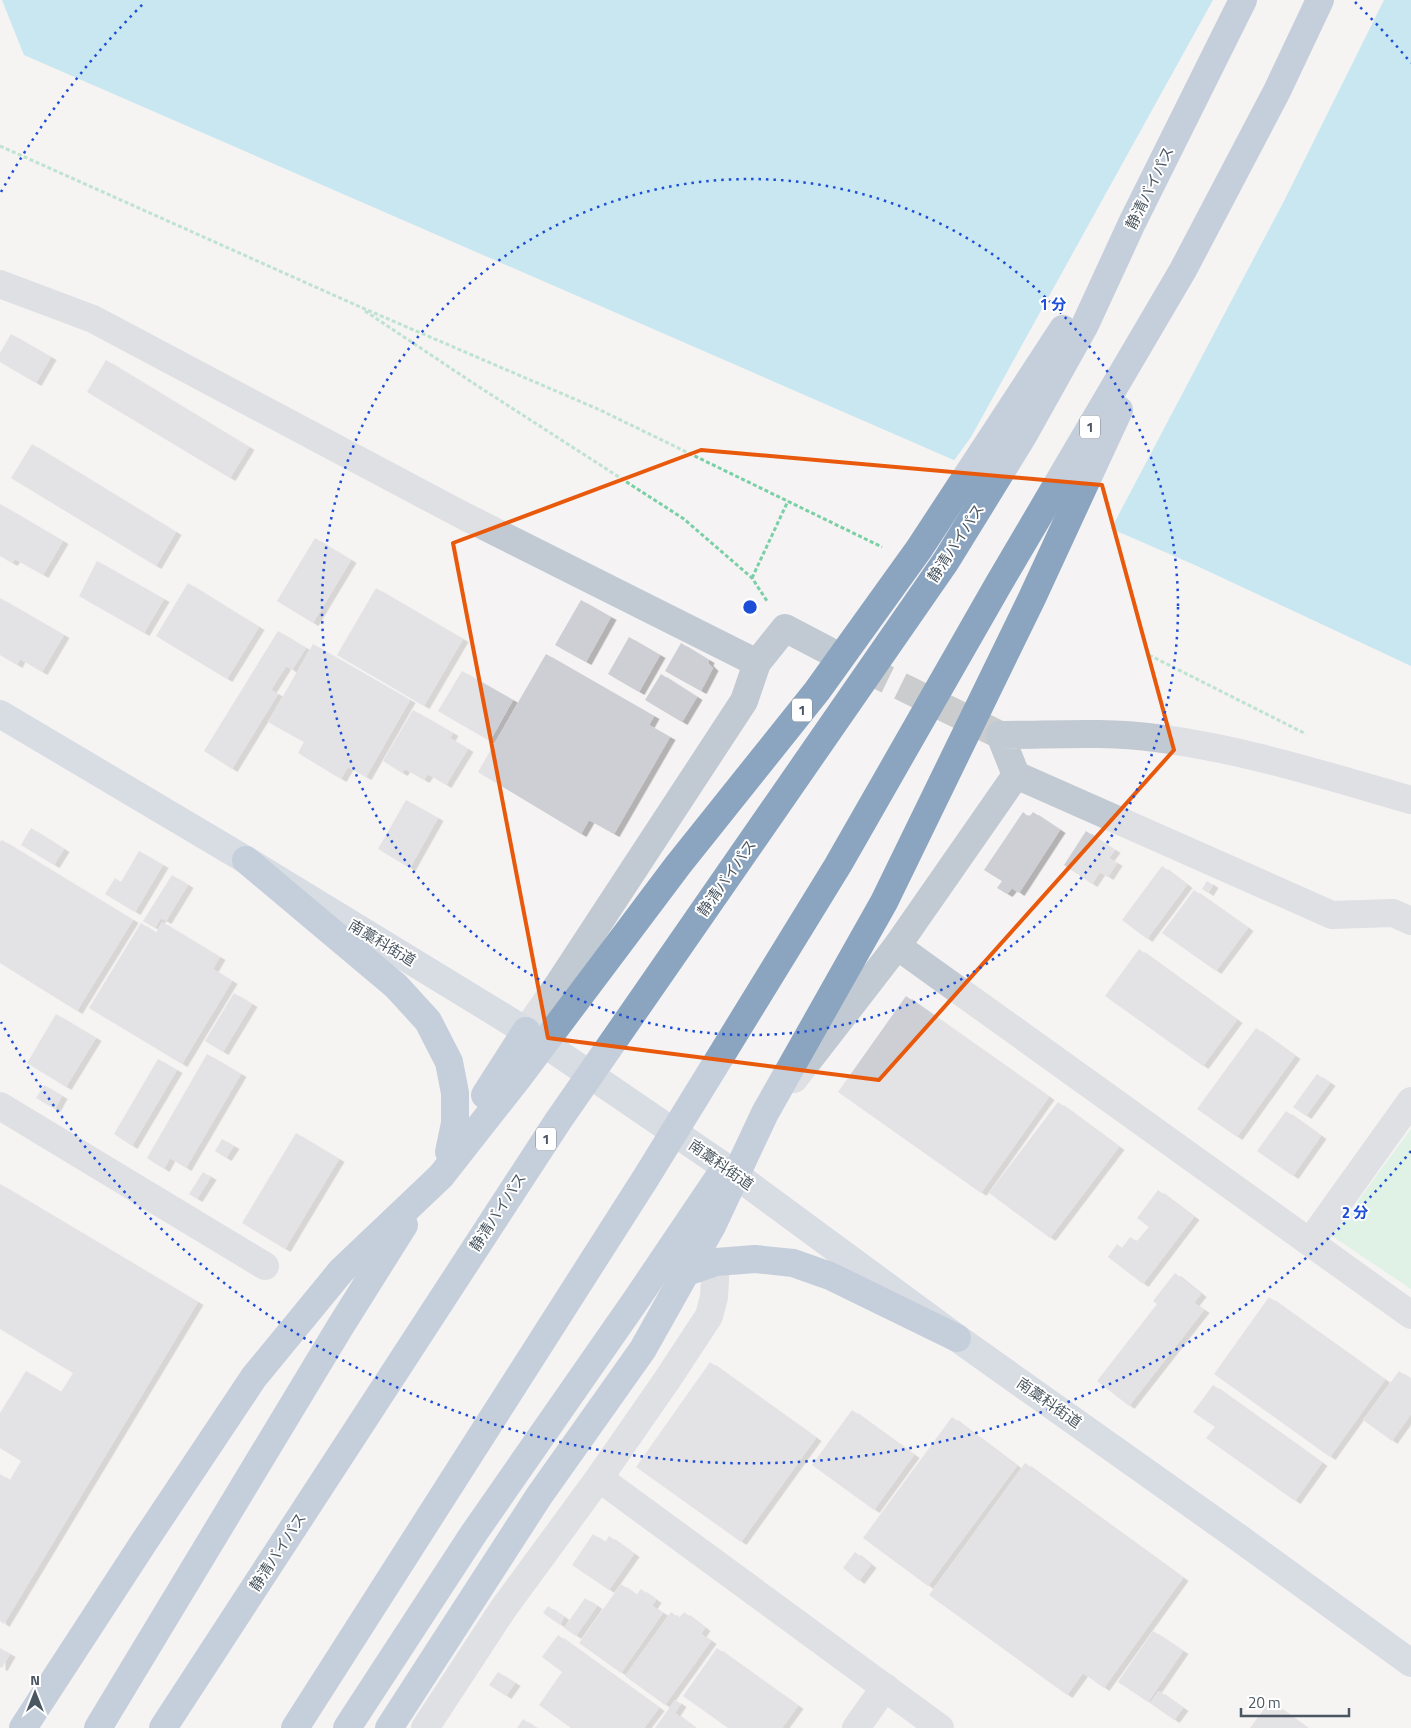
<svg xmlns="http://www.w3.org/2000/svg" width="1411" height="1728" font-family="'Titillium Web','Noto Sans JP',sans-serif">
<defs>
<filter id="shadow"><feDropShadow dx="5.5" dy="3" stdDeviation="0" flood-color="#0004"/></filter>
</defs>
<rect width="100%" height="100%" fill="#f5f3f3"/>
<path fill="#c3f1d5" d="M1411,1129v160l-79,-53z"/>
<path fill="#90daee" d="M2,0h1409v666l-214,-100 -1173,-511z"/>
<path fill="#f5f3f3" d="M1213,0h171l-100,201 -174,330 -157,-69 18,-25z"/>
<g fill="#cdcfd5" filter="url(#shadow)">
<path d="M11,334l40,23 -15,26 -36,-21v-9z"/>
<path d="M106,360l143,87 -19,31 -143,-86z"/>
<path d="M32,444l144,88 -20,34 -145,-88z"/>
<path d="M0,504l63,37 -20,34 -28,-16 -3,4 -12,-7z"/>
<path d="M315,538l36,22 -38,63 -36,-22z"/>
<path d="M97,561l67,38 -20,34 -65,-37z"/>
<path d="M188,583l71,44 -32,52 -71,-43z"/>
<path d="M376,588l87,51 -39,67 -87,-51z"/>
<path d="M0,598l64,37 -22,37 -22,-13 -3,6 -17,-10z"/>
<path d="M581,600l30,17 -25,45 -31,-17z"/>
<path d="M278,631l28,17 -14,22 -6,-4 -15,24 7,4 -46,75 -28,-18z"/>
<path d="M629,637l31,18 -21,37 -31,-18z"/>
<path d="M681,643l28,17 -1,3 5,5 -12,23 -36,-20z"/>
<path d="M313,644l97,56 -44,77 -18,-10 -7,12 -43,-26 6,-11 -36,-20z"/>
<path d="M546,654l108,62 -5,9 21,12 -56,97 -25,-14 -8,14 -103,-62z"/>
<path d="M462,671l51,29 -23,41 -52,-30z"/>
<path d="M661,674l36,23 -15,25 -37,-22z"/>
<path d="M413,710l40,23 -3,5 18,11 -22,36 -18,-11 -4,6 -19,-11 -3,4 -19,-12z"/>
<path d="M406,800l32,18 -28,50 -32,-19z"/>
<path d="M1023,812l6,5 4,-5 27,18 -41,63 -7,-5 -5,6 -10,-6 5,-7 -18,-11z"/>
<path d="M31,828l33,21 -10,16 -33,-20z"/>
<path d="M1086,831l29,19 -6,8 8,5 -9,14 -8,-5 -8,12 -28,-19z"/>
<path d="M2,840l131,80 -56,91 -77,-48v-121z"/>
<path d="M139,851l24,14 -28,47 -30,-18 10,-16 6,4z"/>
<path d="M1162,866l25,19 -40,54 -25,-19z"/>
<path d="M172,875l16,10 -22,36 -5,-3 -6,10 -12,-7z"/>
<path d="M1207,881l6,4 -5,8 -6,-4z"/>
<path d="M1194,890l54,38 -32,43 -54,-38z"/>
<path d="M162,922l58,35 -7,12 19,12 -50,83 -93,-56 52,-85 15,10z"/>
<path d="M1139,949l98,71 -34,46 -98,-70z"/>
<path d="M234,993l18,11 -29,48 -18,-11z"/>
<path d="M906,996l143,101 -68,96 -143,-101z"/>
<path d="M56,1014l40,24 -30,49 -39,-24z"/>
<path d="M1256,1028l39,28 -58,81 -40,-28z"/>
<path d="M207,1054l34,20 -55,94 -16,-10 -6,11 -17,-11z"/>
<path d="M158,1059l19,11 -45,76 -18,-12z"/>
<path d="M1317,1074l13,9 -24,33 -13,-9z"/>
<path d="M44,1085l18,11 -7,13 -19,-11z"/>
<path d="M1058,1102l61,45 -69,91 -61,-45z"/>
<path d="M1286,1111l35,25 -28,40 -36,-25z"/>
<path d="M296,1133l43,26 -54,90 -43,-26z"/>
<path d="M222,1139l12,7 -8,12 -11,-7z"/>
<path d="M203,1172l8,5 -14,22 -8,-5z"/>
<path d="M0,1184l198,118 -194,322 -4,-3v-147l10,6 11,-19 -21,-13v-35l26,-42 35,21 12,-19 -73,-44z"/>
<path d="M1158,1190l36,27 -51,67 -35,-27 9,-13 5,4 8,-11 7,4 12,-14 -12,-9z"/>
<path d="M1175,1273l26,21 -7,9 10,7 -75,96 -32,-25 60,-77 -4,-3z"/>
<path d="M1269,1297l116,83 -55,77 -116,-83z"/>
<path d="M710,1362l106,76 -75,104 -105,-75z"/>
<path d="M1399,1371l12,8v35l-19,27 -29,-21z"/>
<path d="M1213,1385l109,78 -27,38 -89,-63 9,-11 -22,-15z"/>
<path d="M852,1410l62,45 -40,55 -62,-45z"/>
<path d="M952,1417l65,49 -89,120 -65,-48z"/>
<path d="M1025,1463l158,115 -79,110 -21,-15 -16,22 -138,-100z"/>
<path d="M593,1534l12,8 4,-6 25,18 -25,36 -37,-25z"/>
<path d="M855,1552l16,13 -12,16 -16,-13z"/>
<path d="M621,1584l15,11 5,-6 15,11 -4,6 11,7 -42,60 -42,-30z"/>
<path d="M585,1598l12,8 -21,30 -12,-8z"/>
<path d="M548,1606l16,11 -4,8 -17,-12z"/>
<path d="M671,1612l8,6 5,-6 21,16 -4,6 10,7 -46,64 -40,-29z"/>
<path d="M1153,1631l30,20 -35,51 -30,-20z"/>
<path d="M558,1635l101,73 -15,20h-73l-32,-23 23,-33 -20,-15z"/>
<path d="M0,1648l10,6 -8,14 -2,-1z"/>
<path d="M717,1648l81,58 -16,22h-54l-45,-32z"/>
<path d="M498,1672l17,11 -9,13 -17,-11z"/>
<path d="M1159,1691l24,17 -9,12 -24,-17z"/>
<path d="M675,1700l6,4 -6,9 20,15h-40z"/>
<path d="M1270,1701l37,27h-57z"/>
<path d="M523,1719l13,9h-19z"/>
</g>
<g fill="none" stroke-linecap="round" stroke-linejoin="round">
<path stroke="#caccce" stroke-width="28" stroke-dasharray="28 14" stroke-linecap="butt" d="M825,649l175,86"/>
<g stroke="#7ad0a6" stroke-width="3" stroke-dasharray="4 2.5" stroke-linecap="butt">
<path d="M0,146l358,160 242,104 282,137"/>
<path d="M365,311l108,72 211,136 68,59 15,23"/>
<path d="M752,578l36,-77"/>
<path d="M1149,655l157,79"/>
</g>
<g stroke="#c1cad2" stroke-width="28">
<path d="M0,284l93,35 369,196 295,148"/>
<path d="M1411,800c-84,-24 -168,-51 -255,-62 -51,-7 -104,-3 -156,-3l16,40 316,140 61,-2 18,8"/>
<path d="M897,946l514,369"/>
<path d="M526,1031l34,-49 184,-281 13,-38 28,-35 40,21"/>
<path d="M794,1079l103,-133 119,-171"/>
<path d="M0,1106l265,160"/>
<path d="M1310,1242l101,-141"/>
<path d="M599,1478l341,250"/>
<path d="M425,1728l78,-119 96,-131 68,-98 42,-64 5,-19 2,-35"/>
<path d="M856,1728l29,-41"/>
</g>
<path stroke="#b3c2d1" stroke-width="28" d="M0,714l246,146 280,171 199,136 232,171 282,200 172,125"/>
<g stroke="#8ba5c1" stroke-width="28">
<path d="M246,860l150,126 32,35 21,41 6,31v30l-6,29"/>
<path d="M485,1095l41,-64"/>
<path d="M678,1275l38,-13 39,-3 38,4 37,13 127,62"/>
<path d="M23,1728l121,-186 110,-165 87,-106 100,-95 77,-98 160,-213 139,-174 102,-142 144,-220"/>
<path d="M98,1728l242,-401 64,-102"/>
<path d="M163,1728l395,-607 388,-560 77,-125 62,-111 47,-102 111,-223"/>
<path d="M295,1728l352,-552 191,-311 160,-280 185,-315 94,-179 43,-91"/>
<path d="M347,1728l127,-195 162,-233 87,-129"/>
<path d="M389,1728l150,-232 104,-147 69,-123 53,-113 119,-211 148,-304 87,-188"/>
</g>
</g>
<path d="M0 0H1411V1728H0ZM701,450l401,35 72,265 -295,330 -331,-42 -95,-495z" fill="#f5f3f3" fill-opacity=".55" fill-rule="evenodd"/>
<path fill="none" stroke="#e8590c" stroke-width="4" stroke-linejoin="round" d="M701,450l401,35 72,265 -295,330 -331,-42 -95,-495z"/>
<g fill="none" stroke="#1d4ed8" stroke-width="2.5" stroke-dasharray="2.5 5">
<circle cx="750" cy="607" r="428"/>
<path d="M1411 1151A856 856 0 0 1 1 1022M1 192A856 856 0 0 1 145 2M1355 2A856 856 0 0 1 1411 63"/>
</g>
<g text-anchor="middle" stroke-width="4" stroke-linejoin="round" paint-order="stroke">
<g fill="#fff" stroke="#808990" stroke-width="1">
<rect x="1080" y="415.5" width="20" height="23" rx="4"/>
<rect x="792" y="698.5" width="20" height="23" rx="4"/>
<rect x="536" y="1127.5" width="20" height="23" rx="4"/>
</g>
<g font-size="14" font-weight="bold" fill="#4a5661">
<text x="1090" y="432">1</text>
<text x="802" y="715">1</text>
<text x="546" y="1144">1</text>
</g>
<g font-size="15" fill="#4a5661" stroke="#fff">
<text transform="translate(1150 188) rotate(-64)" y="5">静清バイパス</text>
<text transform="translate(956 543) rotate(-57)" y="5">静清バイパス</text>
<text transform="translate(727 878) rotate(-55)" y="5">静清バイパス</text>
<text transform="translate(382 943) rotate(31)" y="5">南藁科街道</text>
<text transform="translate(721 1165) rotate(35)" y="5">南藁科街道</text>
<text transform="translate(498 1212) rotate(-57)" y="5">静清バイパス</text>
<text transform="translate(1049 1403) rotate(35)" y="5">南藁科街道</text>
<text transform="translate(278 1552) rotate(-57)" y="5">静清バイパス</text>
</g>
</g>
<circle cx="750" cy="607" r="8" fill="#1d4ed8" stroke="#fff" stroke-width="2.5"/>
<g font-size="15" text-anchor="middle" font-weight="bold" fill="#1d4ed8" stroke="#fff" stroke-width="4" stroke-linejoin="round" paint-order="stroke">
<text x="1053" y="310">1 分</text>
<text x="1355" y="1218">2 分</text>
</g>
<g transform="translate(35 1693)" stroke="#ffffff" stroke-width="4" paint-order="stroke">
<path d="M0-4L9 19L0 12L-9 19Z" fill="#4a5661"/>
<text y="-8" font-size="14" font-weight="bold" text-anchor="middle" fill="#4a5661">N</text>
</g>
<path d="M1241 1708v8h108v-8" fill="none" stroke="#4a5661" stroke-width="2.5"/>
<text x="1248" y="1708" font-size="15" fill="#4a5661" stroke="#ffffff" stroke-width="4" paint-order="stroke">20 m</text>
</svg>
